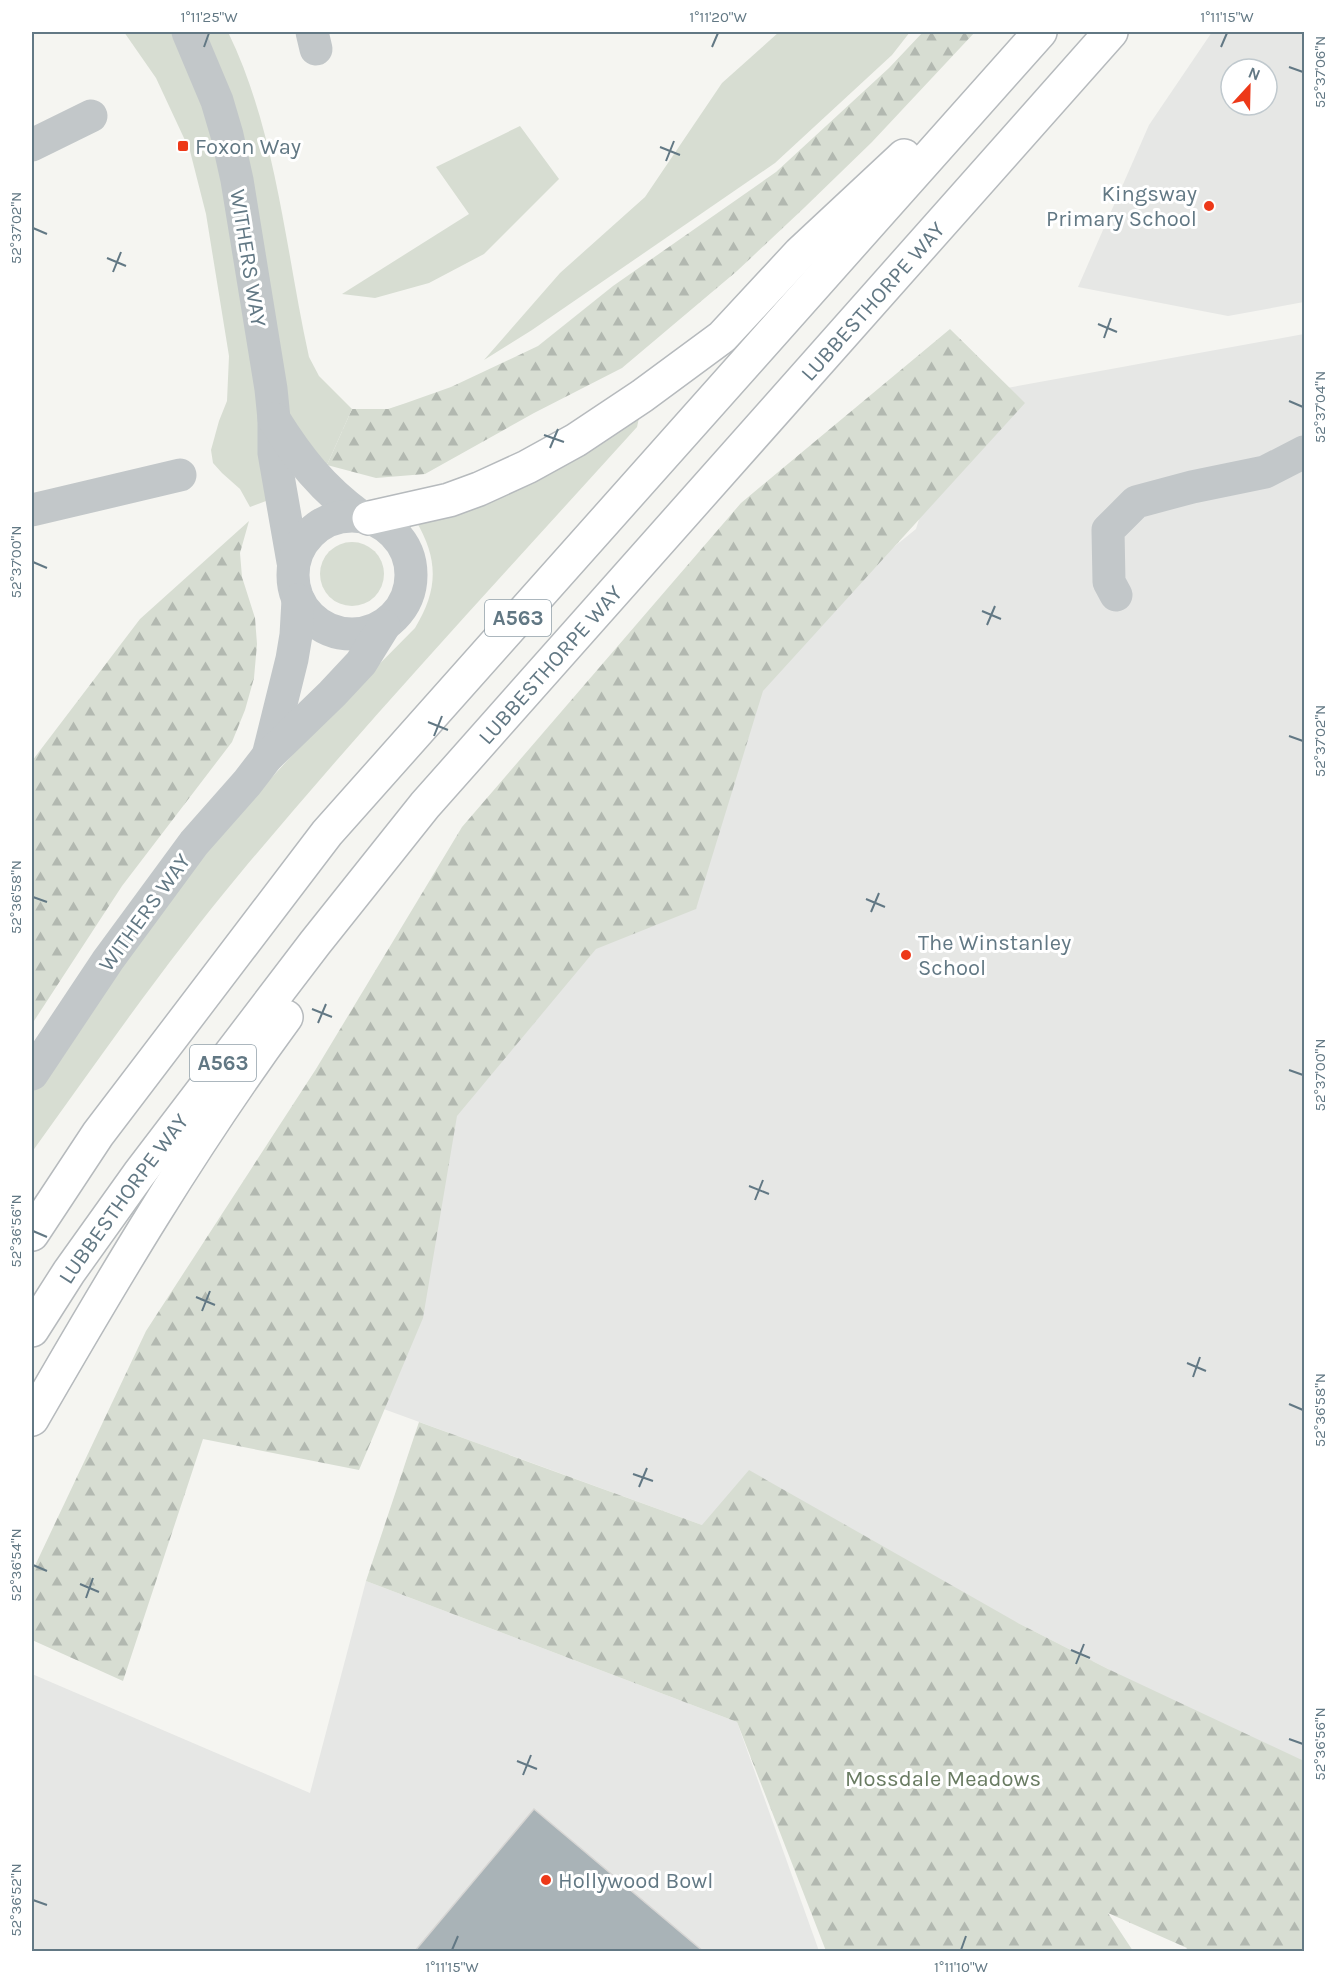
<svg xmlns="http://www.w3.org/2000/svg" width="1336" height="1983" font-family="Karla,sans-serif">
<defs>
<pattern id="forest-firs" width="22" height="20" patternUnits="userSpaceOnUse" patternTransform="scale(1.5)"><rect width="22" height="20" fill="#d7ddd2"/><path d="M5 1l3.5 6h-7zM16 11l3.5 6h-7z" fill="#b2b8b0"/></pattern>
</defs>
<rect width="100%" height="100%" fill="#f5f5f1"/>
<g fill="#e6e7e5" fill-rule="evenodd">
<path d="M1212,32h92v270l-76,14 -150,-29 71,-162zM1231,69h36v36h-36z"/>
<path d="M1304,334v1430l-171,-79 -25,-16 -90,-46 -316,-98 -420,-153 106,-286 443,-488 85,-69 41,-132z"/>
<path d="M366,1581l371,141 82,229h-787v-277l278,119z"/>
</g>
<g fill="#d7ddd2">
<path d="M124,32h104c49,101 57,216 81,325l10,19 33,33 -25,56 -31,-11 -14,41 -32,12 -10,-18 -18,-16 -9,-10 -2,-13 8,-29 8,-20 2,-45 -23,-142 -16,-63 -34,-73z"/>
<path d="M779,32h131l-18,23 -117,108 -243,167 -48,30 76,-87 85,-76 77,-114z"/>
<path d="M520,126l39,53 -75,75 -55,29 -54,15 -33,-4 127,-80 -33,-47z"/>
<path d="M641,409l-4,18c-133,147 -268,292 -395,444 -75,90 -142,186 -210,281v-60l80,-123 94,-120 125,-136 84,-85c23,-38 24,-68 1,-107z"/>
<circle cx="352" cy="574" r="32"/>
</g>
<g fill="url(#forest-firs)">
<path d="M923,32h52l-103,110 -67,65 -68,64 -115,97 -88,45 -109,61 -49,4 -49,-13 25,-56h36l18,-6 45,-16 87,-41 75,-60 163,-114 113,-104z"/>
<path d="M950,329l75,74 -262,288 -67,218 -100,40 -139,167 -34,202 -64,152 -156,-31 -80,242 -91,-41v-68l114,-241 170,-262 146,-242 279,-324z"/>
<path d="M249,521l-9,32 2,24 13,41 2,26 -3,34 -9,32 -13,32 -110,144 -90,138v-263l108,-142z"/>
<path d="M419,1422l283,103 47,-55 269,153 90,46 196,92v190h-119l2,-3 -79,-35 25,38h-307l-89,-229 -371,-141z"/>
</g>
<path fill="#a9b3b7" stroke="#d7d6d4" stroke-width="1.5" d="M534,1809l170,143h-290z"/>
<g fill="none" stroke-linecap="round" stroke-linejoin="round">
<g stroke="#b6babd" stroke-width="36">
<g id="highway">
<path d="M369,518l80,-18 30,-11 48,-22 49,-27 66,-44 80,-59 78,-84 104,-97"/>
<path d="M32,1234l66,-100 229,-301 713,-801"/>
<path id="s1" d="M32,1330l37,-58 70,-98 176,-231 110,-138 686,-773"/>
<path d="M32,1419c79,-137 160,-274 254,-402"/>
</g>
</g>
<g stroke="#c2c7c9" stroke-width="33">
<path d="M188,32l29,69 10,34 10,45 34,209 3,30v34l19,109"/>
<path d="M312,32l4,17"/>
<path d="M32,145l59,-29"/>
<path d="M274,419c25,40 48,69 86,97"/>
<path d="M32,510l148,-35"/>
<circle cx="352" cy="575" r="59"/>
<path d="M1116,595l-7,-13 -1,-52 28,-28 56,-15 73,-15 39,-20"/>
<path d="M268,756l24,-97 4,-24 2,-35"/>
<path d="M32,1074l76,-114 86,-117 53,-60 20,-26 65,-63 29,-31 23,-37"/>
</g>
<use href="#highway" stroke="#fff" stroke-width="33"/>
</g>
<path fill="none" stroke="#627884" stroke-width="2" d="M204,47l5,-14M712,47l6,-14M1221,47l6,-14M1289,67l14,5M660,147l20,8M666,161l8,-20M33,228l14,6M107,258l19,8M113,272l8,-20M1098,324l19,8M1104,338l7,-20M1289,401l14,6M544,435l20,7M550,448l8,-19M33,562l14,6M982,611l19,8M987,625l8,-19M428,722l20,8M434,736l8,-20M1289,736l14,5M33,897l14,5M866,899l19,8M871,912l8,-19M312,1009l20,8M318,1023l8,-19M1289,1070l14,5M749,1186l20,8M755,1200l8,-20M33,1231l14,6M196,1297l19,8M202,1311l8,-20M1187,1363l19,8M1193,1377l7,-20M1289,1404l14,6M633,1474l20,7M639,1487l8,-19M33,1565l14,6M80,1584l19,8M86,1598l7,-20M1071,1650l19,8M1076,1664l8,-20M1289,1739l14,5M517,1761l20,8M523,1775l8,-20M33,1900l14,5M452,1950l6,-14M961,1950l5,-14"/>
<g fill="#ed3919" stroke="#fff" stroke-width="2">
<rect x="177" y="140" width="12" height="12" rx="3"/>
<circle cx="1209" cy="206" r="6"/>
<circle cx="906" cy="955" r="6"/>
<circle cx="546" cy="1880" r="6"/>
</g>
<g text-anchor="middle" stroke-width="6" stroke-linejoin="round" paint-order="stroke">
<g fill="#fff" stroke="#91a0a9" stroke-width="1.5">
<rect x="485" y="600" width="66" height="36" rx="4.5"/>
<rect x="190" y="1045" width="66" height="36" rx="4.5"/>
</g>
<g font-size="21" font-weight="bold" fill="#627884">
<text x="518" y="625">A563</text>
<text x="223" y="1070">A563</text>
</g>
<g font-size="22" fill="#627884" stroke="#fff" text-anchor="start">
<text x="195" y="154">Foxon Way</text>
<text x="1197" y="201" text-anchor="end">Kingsway<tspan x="1197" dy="25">Primary School</tspan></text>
<text x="918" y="950">The Winstanley<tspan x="918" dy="25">School</tspan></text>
<text x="558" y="1888">Hollywood Bowl</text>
</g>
<g font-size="22" fill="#627884" stroke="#fff">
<text transform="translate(249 258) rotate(81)" y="8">WITHERS WAY</text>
<text dy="8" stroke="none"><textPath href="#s1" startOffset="1330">LUBBESTHORPE WAY</textPath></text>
<text dy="8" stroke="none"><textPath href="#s1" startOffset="844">LUBBESTHORPE WAY</textPath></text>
<text transform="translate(144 912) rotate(-54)" y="8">WITHERS WAY</text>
<text dy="8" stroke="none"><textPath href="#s1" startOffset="160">LUBBESTHORPE WAY</textPath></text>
</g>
<g font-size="22" fill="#697b62" stroke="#fff">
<text x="943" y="1786">Mossdale Meadows</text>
</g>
</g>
<rect width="1336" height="1983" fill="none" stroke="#ffffff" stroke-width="66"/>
<g transform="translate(1249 87) rotate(22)"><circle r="28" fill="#ffffff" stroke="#c0c9ce" stroke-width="1.5"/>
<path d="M0-4.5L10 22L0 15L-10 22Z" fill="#ed3919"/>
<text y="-9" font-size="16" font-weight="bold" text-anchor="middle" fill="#627884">N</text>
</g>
<rect x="33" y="33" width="1270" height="1917" fill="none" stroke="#627884" stroke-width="2"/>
<g font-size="15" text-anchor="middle" fill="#627884">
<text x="209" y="22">1°11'25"W</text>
<text x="718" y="22">1°11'20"W</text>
<text x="1227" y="22">1°11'15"W</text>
<text transform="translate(1320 72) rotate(-90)" y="5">52°37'06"N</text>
<text transform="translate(16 228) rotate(-90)" y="5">52°37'02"N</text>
<text transform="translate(1320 407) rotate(-90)" y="5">52°37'04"N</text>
<text transform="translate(16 562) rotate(-90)" y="5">52°37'00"N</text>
<text transform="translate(1320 741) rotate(-90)" y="5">52°37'02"N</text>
<text transform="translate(16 897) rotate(-90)" y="5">52°36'58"N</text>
<text transform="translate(1320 1075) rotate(-90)" y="5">52°37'00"N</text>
<text transform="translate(16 1231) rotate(-90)" y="5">52°36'56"N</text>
<text transform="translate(1320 1410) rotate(-90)" y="5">52°36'58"N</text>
<text transform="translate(16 1565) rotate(-90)" y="5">52°36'54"N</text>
<text transform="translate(1320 1744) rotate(-90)" y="5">52°36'56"N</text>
<text transform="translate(16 1900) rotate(-90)" y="5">52°36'52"N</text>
<text x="452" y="1972">1°11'15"W</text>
<text x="961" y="1972">1°11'10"W</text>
</g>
</svg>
